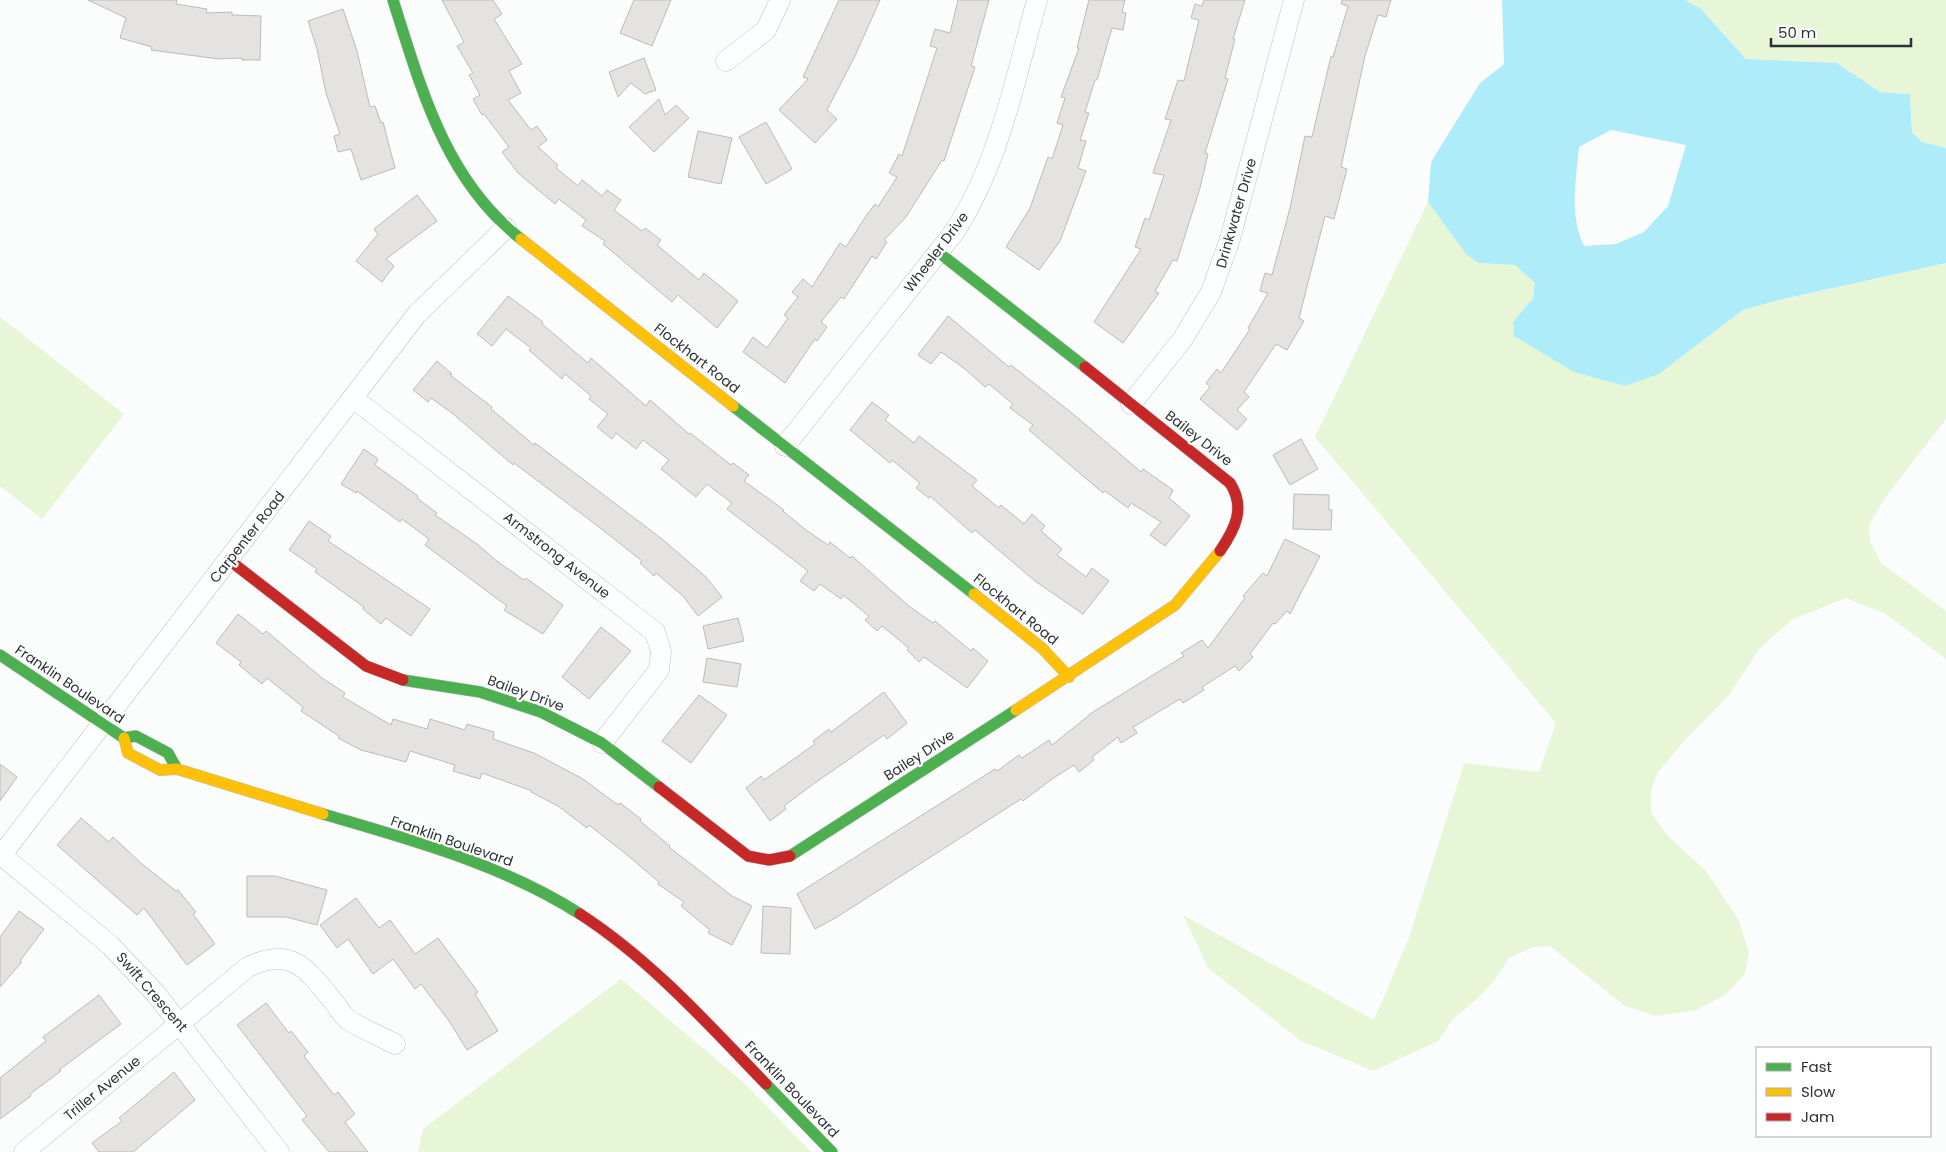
<svg xmlns="http://www.w3.org/2000/svg" width="1946" height="1152" font-family="Poppins,sans-serif">
<rect width="100%" height="100%" fill="#fbfcfc"/>
<g fill="#e6f6d7">
<path d="M1685,0h261v148l-24,-6 -10,-11 -2,-37 -30,-2 -43,-29 -91,-4 -46,-51z"/>
<path d="M1428,202l38,52 12,9 37,2 20,18 -2,15 -20,24 146,52 84,-64 40,-11 163,-36v156l-62,80 -15,26 1,16 11,22 65,48v48l-60,-45 -40,-16 -53,21 -34,30 -30,46 -42,43 -29,34 -7,18v23l17,23 38,35 32,48 11,34 -4,21 -20,21 -29,15 -39,6 -32,-10 -75,-60 -17,1 -24,11 -15,23 -18,19 -23,19 -15,22 -65,30 -73,-31 -92,-72 -25,-53 191,105 35,-82 55,-175 75,9 17,-49 -241,-286z"/>
<path d="M0,317l124,97 -82,105 -42,-33z"/>
<path d="M621,979l123,104 67,69h-393l5,-23z"/>
</g>
<path fill="#afecf9" fill-rule="evenodd" d="M1502,0h183l15,8 46,51 91,4 43,29 30,2 2,38 10,10 24,6v115l-163,36 -40,11 -84,64 -34,12 -51,-14 -60,-36 -1,-14 20,-24 2,-15 -20,-18 -37,-2 -12,-9 -38,-52 3,-40 49,-79 24,-19zM1611,130l75,15 -18,61 -24,26 -28,12 -32,2c-15,-31 -8,-66 -5,-99z"/>
<g fill="#e4e3e2" stroke="#bcbbb9">
<path d="M88,0h89l-1,4 31,5 -1,4 26,-1v3l29,1 -1,44h-18v-2l-23,1 -68,-9 1,-3 -32,-9 6,-20z"/>
<path d="M442,0h51l9,14 -8,5 28,45 -13,7 12,22 -13,7 23,30 6,-4 10,14 -9,7 20,18 -2,3 22,18 4,-6 20,16 5,-6 14,10 -7,10 28,21 3,-3 16,12 -4,5 42,35 5,-7 34,28 -21,27 -39,-33 -6,7 -69,-58 2,-3 -23,-15 4,-6 -27,-21 -4,5 -37,-31 -16,-21 7,-5 -25,-33 -2,1 -9,-16 7,-4 -11,-20 4,-2 -16,-27 7,-4z"/>
<path d="M634,0h37l-19,46 -32,-13z"/>
<path d="M839,0h41l-25,56 -28,54 10,9 -22,24 -36,-33 29,-31 -5,-2z"/>
<path d="M958,0h31l-18,66 4,1 -31,94 -2,-1 -36,57 -22,23 3,2 -11,17 -4,-3 -28,43 -3,-2 -20,25 6,5 -10,14 -2,-2 -30,44 -42,-31 10,-15 14,11 21,-30 -4,-3 14,-18 -6,-5 11,-13 9,8 28,-44 6,4 22,-34 7,-9 3,3 19,-30 -8,-4 10,-19 3,2 18,-55 17,-53 -7,-2 5,-17 15,4z"/>
<path d="M1089,0h36l-3,12 4,1 -3,17 -11,-2 -15,52h-2l-10,32 4,1 -9,27 6,1 -8,27 8,3 -26,70 -21,29 -33,-23 24,-39 18,-51 4,2 11,-34 -6,-2 8,-25 -4,-1 18,-49h-2z"/>
<path d="M1204,0h41l-12,39h2l-10,39 3,1 -23,74 3,1 -8,34 -23,73 -4,-1 -18,31 4,2 -36,50 -29,-21 47,-73 -6,-2 10,-29 4,2 15,-45 -11,-2 18,-53 -6,-1 13,-39 6,1 15,-61 -8,-2 4,-14 7,2z"/>
<path d="M1342,0h49l-5,17 -8,-2 -13,41 -24,111 6,2 -13,50 -9,-3 -26,102 5,3 -17,29 -11,-6 -32,48 5,5 -12,13 10,9 -10,11 -37,-31 10,-12 -4,-4 11,-14 4,4 29,-44 -2,-1 20,-35 -8,-2 5,-18 7,2 18,-67 15,-72 7,1 19,-81 2,1 15,-51 -7,-2z"/>
<path d="M343,9l14,42 13,56 5,-1 6,17 2,-1 12,46 -34,12 -10,-31 -13,3 -4,-16 6,-2 -14,-41 -9,-44 -9,-28z"/>
<path d="M644,58l12,32 -11,4 -14,-11 -13,14 -9,-25z"/>
<path d="M659,99l6,16 11,-10 13,13 -35,34 -25,-25z"/>
<path d="M766,122l26,47 -26,15 -27,-47z"/>
<path d="M698,131l34,7 -11,46 -33,-7z"/>
<path d="M417,195l20,26 -51,38 8,7 -12,16 -26,-21 22,-27 -4,-5z"/>
<path d="M508,296l35,26 -1,2 46,39 3,-5 55,48 4,-6 39,34 1,-1 41,32 2,-2 16,12 -5,6 40,29 -1,1 23,19 22,15 2,-3 20,16 2,-2 58,51 23,16 2,-2 36,30 2,-3 15,13 -21,27 -43,-31 -5,5 -12,-12 2,-2 -27,-22 -5,5 -12,-11 4,-4 -26,-21 -2,4 -21,-15 -6,7 -14,-10 8,-10 -81,-62 5,-6 -25,-19 -11,13 -35,-28 8,-9 -26,-20 -7,9 -20,-16 -4,6 -15,-12 11,-13 -19,-15 2,-3 -26,-22 -3,5 -33,-29 2,-2 -25,-19 -14,17 -15,-12z"/>
<path d="M948,316l61,51 2,-2 62,49 68,58 2,-3 30,21 -4,8 21,18 -25,30 -15,-11 11,-13 -30,-19 -3,5 -23,-17 -2,2 -74,-63 4,-5 -23,-17 3,-4 -24,-20 -4,3 -20,-18 -24,-17 -10,12 -13,-9z"/>
<path d="M437,361l15,13 -2,1 42,32 -1,2 43,36 1,-2 127,96 44,38 16,20 -24,19 -15,-20 -27,-23 -2,3 -14,-13 2,-2 -43,-34 -85,-64 -1,2 -61,-52 -21,-15 -3,4 -15,-12z"/>
<path d="M872,402l17,13 -4,5 29,23 5,-7 58,44 -5,6 27,22 2,-3 23,19 8,-10 13,12 -4,5 21,18 -5,6 29,22 6,-9 17,13 -26,33 -48,-33 -60,-51 -3,3 -42,-37 -1,2 -13,-10 4,-5 -28,-23 -2,3 -40,-33z"/>
<path d="M1301,439l17,30 -28,16 -17,-30z"/>
<path d="M364,449l14,10 -3,6 43,31 -1,2 20,15 -2,2 42,29 21,18 26,18 2,-2 37,27 -20,29 -39,-24 3,-4 -82,-61 4,-6 -27,-20 -2,3 -43,-31 -1,2 -15,-9z"/>
<path d="M1294,494l35,1v15h3l-1,20 -38,-1z"/>
<path d="M309,521l22,15 -3,5 102,68 -19,27 -25,-18 -5,6 -18,-15 1,-2 -49,-35 2,-3 -28,-19z"/>
<path d="M1285,539l35,17 -30,58 -3,-3 -12,13 -2,-1 -23,31 3,3 -14,14 -4,-5 -33,21 2,3 -21,13 -3,-4 -47,28 4,6 -16,10 -3,-6 -26,20 2,3 -15,12 -5,-7 -22,14 -29,22 -2,-2 -184,118 -22,12 -18,-35 198,-125 2,2 22,-16 3,3 27,-18 3,5 41,-33 91,-56 -3,-3 21,-13 6,8 37,-50 -2,-2 20,-23 4,3z"/>
<path d="M238,614l25,20 3,-3 56,47 23,15 -2,4 48,28 2,-6 34,10 3,-10 35,11 2,-6 27,8 -1,7 41,14 49,26 35,26 2,-2 21,16 -1,2 30,25 -1,1 63,49 20,10 -20,39 -24,-12 2,-3 -29,-24 3,-4 -26,-18 1,-2 -33,-28 -37,-29 -2,3 -29,-22 -27,-14 1,-1 -50,-18 -2,6 -27,-8 2,-6 -45,-14 -4,11 -45,-12 -23,-12 1,-2 -38,-25 2,-4 -36,-29 -5,6 -23,-19 2,-3 -25,-19z"/>
<path d="M738,618l6,23 -36,8 -5,-23z"/>
<path d="M601,627l30,24 -42,48 -27,-22z"/>
<path d="M707,658l34,6 -4,23 -34,-5z"/>
<path d="M884,692l23,31 -20,16 -3,-4 -72,50 -28,21 2,3 -16,12 -24,-33 15,-12 3,4 51,-36 -2,-3 16,-12 2,3z"/>
<path d="M699,695l28,20 -36,48 -29,-22z"/>
<path d="M0,764l17,13 -17,24z"/>
<path d="M81,818l28,24 4,-5 29,27 34,27 2,-1 18,22 -3,2 22,30 -28,21 -43,-57 -7,7 -80,-70z"/>
<path d="M247,876h28l52,14 -10,35 -31,-8h-39z"/>
<path d="M356,898l23,30 11,-8 25,34 23,-16 40,54 -3,2 23,37 -31,19 -18,-29 -28,-37 -6,5 -22,-30 -20,15 -25,-35 -11,9 -17,-23z"/>
<path d="M763,906l28,2 -1,46 -29,-1z"/>
<path d="M19,911l25,18 -24,32 2,1 -22,25v-50z"/>
<path d="M99,995l22,29 -62,46 2,1 -31,23 1,2 -31,23v-41l46,-37 -3,-4z"/>
<path d="M266,1003l23,30 2,-2 17,21 -4,4 30,39 4,-3 17,22 -10,8 23,30h-39l-27,-32 5,-4 -70,-91z"/>
<path d="M174,1072l21,28 -62,52h-34l-7,-9 30,-22 -3,-3z"/>
</g>
<g fill="none" stroke-linecap="round" stroke-linejoin="round">
<g stroke="#bdbfc1" stroke-width="21">
<g id="street">
<path d="M726,61l40,-31 14,-30"/>
<path d="M353,398l302,234 6,19 -2,19 -57,73"/>
<path d="M1131,404l51,-64 29,-48 19,-53 64,-239"/>
<path d="M785,446l170,-215c45,-70 60,-152 82,-231"/>
<path d="M0,854l110,91 46,49 123,158"/>
<path d="M0,857l417,-543 89,-86"/>
<path d="M24,1152l224,-185c44,-21 59,2 85,34 4,5 9,13 14,18 14,10 33,17 48,25"/>
</g>
</g>
<g stroke="#bdbfc1" stroke-width="12">
<g id="fast">
<path d="M393,0c28,88 52,180 128,239"/>
<path d="M938,252l147,115"/>
<path d="M733,406l241,188"/>
<path d="M0,655l124,83 12,-2 32,17 9,16"/>
<path d="M403,680l77,12 61,20 61,31 57,44"/>
<path d="M323,814c88,26 179,50 257,100"/>
<path d="M790,856l226,-146"/>
<path d="M766,1084l66,68"/>
</g>
</g>
<g stroke="#bdbfc1" stroke-width="12">
<g id="slow">
<path d="M521,239l212,167"/>
<path d="M974,594l68,54 27,29"/>
<path d="M1016,710l159,-105 45,-54"/>
<path d="M124,738l4,15 32,17 17,-1 146,45"/>
</g>
</g>
<g stroke="#bdbfc1" stroke-width="12">
<g id="jam">
<path d="M1085,367l145,116c16,25 5,46 -10,68"/>
<path d="M229,560l137,106 37,14"/>
<path d="M659,787l89,69 21,4 21,-4"/>
<path d="M580,914c71,46 127,109 186,170"/>
</g>
</g>
<use href="#street" stroke="#feffff" stroke-width="20"/>
<use href="#fast" stroke="#4caf50" stroke-width="11"/>
<use href="#slow" stroke="#ffc107" stroke-width="11"/>
<use href="#jam" stroke="#c62828" stroke-width="11"/>
</g>
<g text-anchor="middle" stroke-width="4.5" stroke-linejoin="round" paint-order="stroke">
<g font-size="14" fill="#2e3134" stroke="#fff">
<text transform="translate(1236 213) rotate(-74)" y="5">Drinkwater Drive</text>
<text transform="translate(936 252) rotate(-53)" y="5">Wheeler Drive</text>
<text transform="translate(697 358) rotate(38)" y="5">Flockhart Road</text>
<text transform="translate(1199 438) rotate(38)" y="5">Bailey Drive</text>
<text transform="translate(247 537) rotate(-52)" y="5">Carpenter Road</text>
<text transform="translate(557 555) rotate(38)" y="5">Armstrong Avenue</text>
<text transform="translate(1016 609) rotate(39)" y="5">Flockhart Road</text>
<text transform="translate(70 684) rotate(34)" y="5">Franklin Boulevard</text>
<text transform="translate(526 693) rotate(20)" y="5">Bailey Drive</text>
<text transform="translate(919 755) rotate(-33)" y="5">Bailey Drive</text>
<text transform="translate(452 841) rotate(19)" y="5">Franklin Boulevard</text>
<text transform="translate(152 992) rotate(49)" y="5">Swift Crescent</text>
<text transform="translate(102 1088) rotate(-39)" y="5">Triller Avenue</text>
<text transform="translate(792 1089) rotate(46)" y="5">Franklin Boulevard</text>
</g>
</g>
<rect x="1756" y="1047" width="175" height="90" fill="#ffffff" stroke="#abadae"/>
<rect x="1766" y="1063" width="25" height="8" fill="#4caf50" stroke="#abadae"/>
<text x="1801" y="1072" font-size="15" fill="#2e3134">Fast</text>
<rect x="1766" y="1088" width="25" height="8" fill="#ffc107" stroke="#abadae"/>
<text x="1801" y="1097" font-size="15" fill="#2e3134">Slow</text>
<rect x="1766" y="1113" width="25" height="8" fill="#c62828" stroke="#abadae"/>
<text x="1801" y="1122" font-size="15" fill="#2e3134">Jam</text>
<path d="M1771 38v8h140v-8" fill="none" stroke="#2e3134" stroke-width="2.5"/>
<text x="1778" y="38" font-size="15" fill="#2e3134" stroke="#ffffff" stroke-width="4" paint-order="stroke">50 m</text>
</svg>
